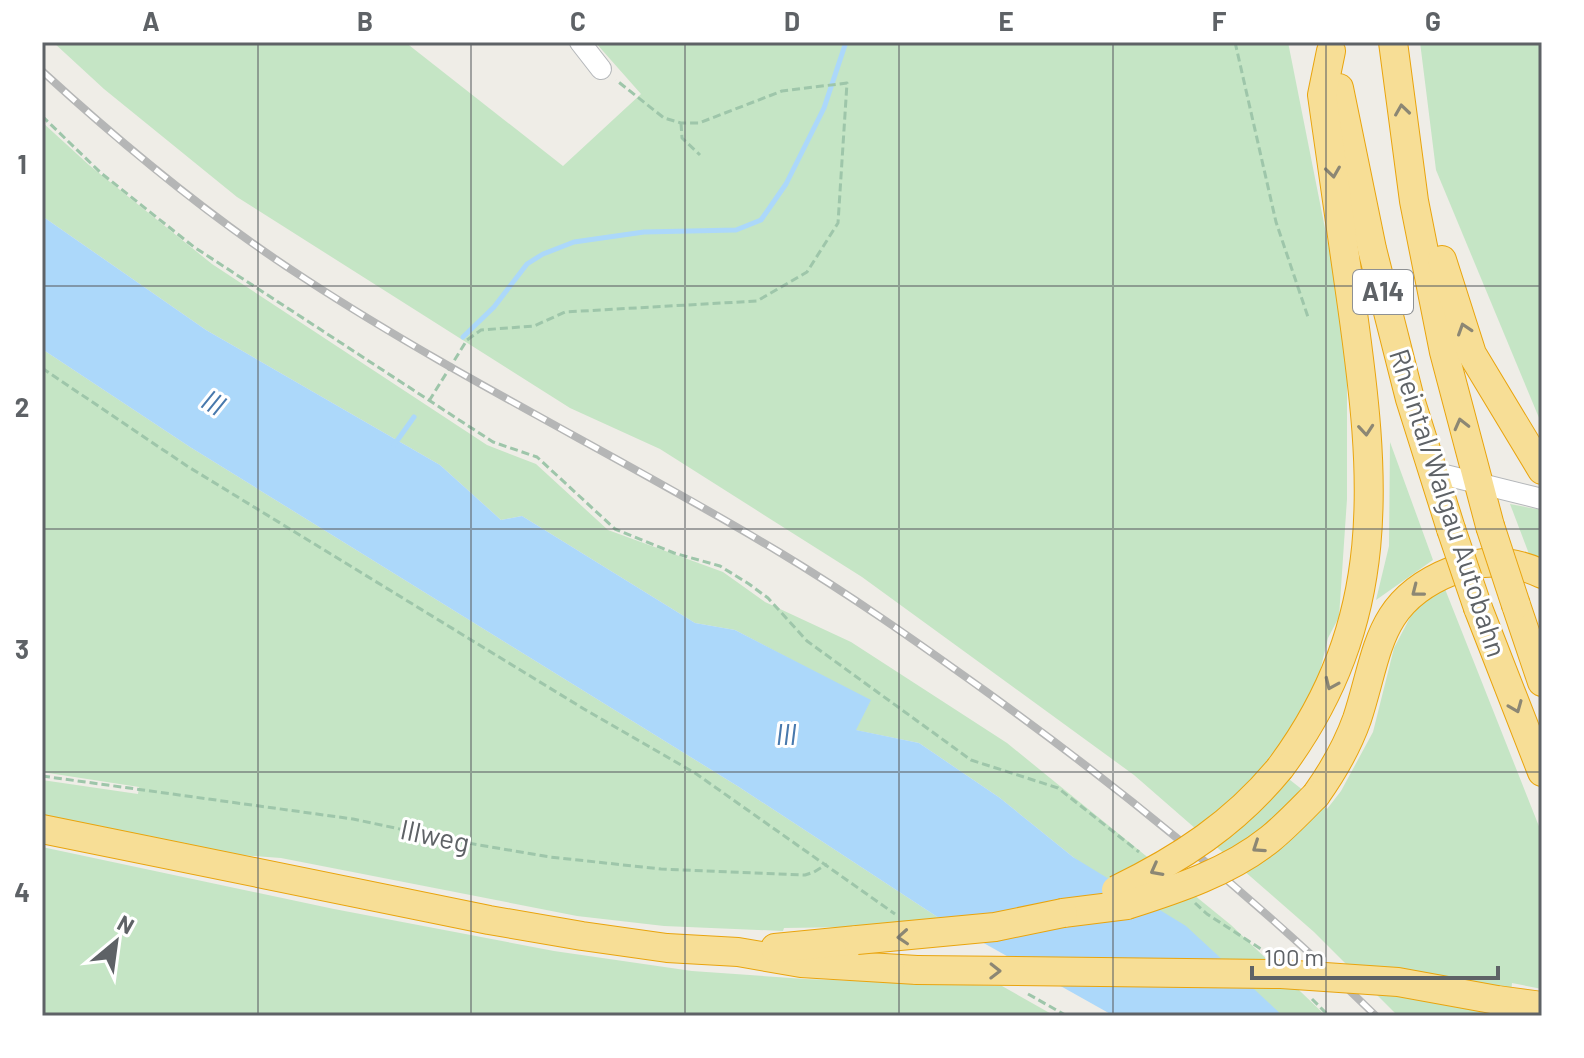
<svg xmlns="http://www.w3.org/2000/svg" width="1584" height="1058" font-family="Barlow,sans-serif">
<rect width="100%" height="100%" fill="#efede7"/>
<g fill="#c5e5c5">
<path d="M53,42h352l158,124 78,-72 -46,-52h693l59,297v160l-8,118 -11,21 -12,50 -14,29 -36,44 61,48 14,-18 32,-59 21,-84 21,-40 30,-19 97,245v155l-30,-6 -3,33h-111l-84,-84 -180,-157 -272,-198 -202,-128 -90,-41 -333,-211 -133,-108z"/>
<path d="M1420,42h122v383l-106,-255z"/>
<path d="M42,122l47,43 123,99 275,181 49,19 72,66 115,42 42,30 86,40 156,101 224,182 95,91h-43l-210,-159 -73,-59 -81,-55 -64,-13 15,-29 -135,-71 -40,-7 -173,-107 -21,4 -61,-55 -234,-135 -164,-114z"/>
<path d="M42,349l148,98 549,340 200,131 -88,9 -67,1 -1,3 -119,-5 -87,-10 -296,-58 -55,-4 -184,-38v-36l96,14 1,-7 -97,-15z"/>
<path d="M1390,442l43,118 -57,40 13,-54z"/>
<path d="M1510,504l32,6v51l-13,-7z"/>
<path d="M42,847l292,62 220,42 138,20 113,8 197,7 53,30h-1013z"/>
</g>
<path fill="#acd8fa" d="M42,216l164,114 234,135 61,55 21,-4 173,107 40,7 136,70 -15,30 63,13 81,55 73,59 113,69 97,90h-169l-175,-98 -200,-131 -549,-340 -148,-98z"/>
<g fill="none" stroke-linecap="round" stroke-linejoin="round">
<g stroke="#acd8fa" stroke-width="5">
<path d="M463,337l31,-30 33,-43 16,-10 31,-12 70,-10 92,-2 25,-10 25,-36 38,-76 22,-66"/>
<path d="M394,445l20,-28"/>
</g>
<g stroke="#b4b7ba" stroke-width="22">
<g id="minor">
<path d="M580,42l21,27"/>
<path d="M1433,472l109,27"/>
</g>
</g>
<g stroke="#e9a40d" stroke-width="30">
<g id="highway">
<path d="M1393,42l21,159 30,151 46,174"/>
<path d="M1339,88l33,161 38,150 41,130"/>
<path d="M1442,260l30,94 70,116"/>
<path d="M1516,605l26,77"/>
<path d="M1478,608l64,164"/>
<path d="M1280,768c110,-148 96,-290 72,-462 -10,-70 -20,-141 -30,-211l9,-44"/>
<path d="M1316,795c17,-24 31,-48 41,-76 22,-67 19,-118 95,-148 30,-12 61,-11 90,3"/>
<path d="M42,829l447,91 93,16 85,12 71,4 63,11 116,7"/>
<path d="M1063,913l64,-8"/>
<path d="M775,948l82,-8"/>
<path d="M1497,1000l45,6"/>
</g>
</g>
<g stroke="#9ec6aa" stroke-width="3" stroke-dasharray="8 4" stroke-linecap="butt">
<path d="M1235,42l41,180 33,98"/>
<path d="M42,116l59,57 93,74 299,195 44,15 78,72 59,24 46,13 29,18 19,14 39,43 164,119 87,28 81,64"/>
<path d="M681,123l1,15 18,17"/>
<path d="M42,368l145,98 397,243 111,64 200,141"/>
<path d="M429,401l38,-61 14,-10 53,-4 31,-14 192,-11 50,-29 31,-49 9,-140 -65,8 -83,32h-18l-17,-5 -48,-38"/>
<path d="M42,776l311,43 103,22 94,16 111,12 144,6 9,-3 13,-8"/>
<path d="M1195,903l12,11 57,37"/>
<path d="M1028,994l39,22"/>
<path d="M1312,999l17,17"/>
</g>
<use href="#minor" stroke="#fff" stroke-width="20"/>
<use href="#highway" stroke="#f7de96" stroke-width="28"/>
<g stroke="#b5b6b6" stroke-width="8">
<path id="rail" d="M42,71c83,76 170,148 265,209 152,99 316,178 472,272 70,42 138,90 205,138 138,99 270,207 392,326"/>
</g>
<use href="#rail" stroke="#fff" stroke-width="5" stroke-dasharray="15" stroke-linecap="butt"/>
<g stroke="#e9a40d" stroke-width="30" stroke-linecap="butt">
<g id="highway-bridge">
<path d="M1490,526l26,79"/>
<path d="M1451,529l27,79"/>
<path d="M1116,890c64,-31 119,-67 164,-122"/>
<path d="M1127,905c50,-16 102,-33 143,-66 16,-13 31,-29 46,-44"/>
<path d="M857,940l138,-13 68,-14"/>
<path d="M917,970l364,4 117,8 99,18"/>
</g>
</g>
<use href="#highway-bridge" stroke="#f7de96" stroke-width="28"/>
</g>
<defs><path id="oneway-chevron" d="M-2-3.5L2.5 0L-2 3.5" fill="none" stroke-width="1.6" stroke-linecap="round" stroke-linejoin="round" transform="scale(2)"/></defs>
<g stroke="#8c8774">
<use href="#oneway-chevron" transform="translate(1402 110) rotate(-98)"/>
<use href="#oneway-chevron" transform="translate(1333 172) rotate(82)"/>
<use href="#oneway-chevron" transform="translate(1464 329) rotate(-108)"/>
<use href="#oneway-chevron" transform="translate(1461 424) rotate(-104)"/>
<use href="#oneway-chevron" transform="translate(1366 430) rotate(85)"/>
<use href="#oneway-chevron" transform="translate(1417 591) rotate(142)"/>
<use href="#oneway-chevron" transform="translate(1331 684) rotate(114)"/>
<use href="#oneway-chevron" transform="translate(1516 707) rotate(68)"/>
<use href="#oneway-chevron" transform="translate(1258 847) rotate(146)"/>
<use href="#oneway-chevron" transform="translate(1156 870) rotate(152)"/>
<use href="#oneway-chevron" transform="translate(903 937) rotate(176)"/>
<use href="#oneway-chevron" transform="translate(995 971) rotate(1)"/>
</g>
<path fill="none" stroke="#5e6266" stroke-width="2" stroke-opacity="0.55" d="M258,42v974M471,42v974M685,42v974M899,42v974M1113,42v974M1326,42v974M42,286h1500M42,529h1500M42,772h1500"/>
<g text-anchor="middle" stroke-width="6" stroke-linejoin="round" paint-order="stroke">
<rect fill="#fff" stroke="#8e9194" stroke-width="2" x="1353" y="270" width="60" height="44" rx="6"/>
<g font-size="26" font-weight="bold" fill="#5e6266">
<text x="1383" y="301">A14</text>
</g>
<g font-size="28" fill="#5e6266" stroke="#fff">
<text transform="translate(1448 503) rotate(72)" y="10">Rheintal/Walgau Autobahn</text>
<text transform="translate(435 836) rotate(12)" y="10">Illweg</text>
</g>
<g font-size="30" font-style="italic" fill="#4879ad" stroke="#fff">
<text transform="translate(213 403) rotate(32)" y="10">Ill</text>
<text x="786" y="745">Ill</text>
</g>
</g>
<rect width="1584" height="1058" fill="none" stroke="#ffffff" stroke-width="88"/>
<g transform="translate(116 942) rotate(29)" stroke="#ffffff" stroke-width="6" paint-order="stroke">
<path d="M0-6L14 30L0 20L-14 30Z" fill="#5e6266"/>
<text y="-12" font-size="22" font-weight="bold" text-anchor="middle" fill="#5e6266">N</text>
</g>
<path d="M1252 966v12h246v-12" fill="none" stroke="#5e6266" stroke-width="4"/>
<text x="1264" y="966" font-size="24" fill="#5e6266" stroke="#ffffff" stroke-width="6" paint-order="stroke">100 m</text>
<rect x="44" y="44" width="1496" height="970" fill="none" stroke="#5e6266" stroke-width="3"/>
<g font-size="26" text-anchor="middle" font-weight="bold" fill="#5e6266">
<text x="151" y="31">A</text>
<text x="365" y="31">B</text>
<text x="578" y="31">C</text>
<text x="792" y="31">D</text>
<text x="1006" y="31">E</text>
<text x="1219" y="31">F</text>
<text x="1433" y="31">G</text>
<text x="22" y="174">1</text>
<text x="22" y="417">2</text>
<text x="22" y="659">3</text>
<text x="22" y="902">4</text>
</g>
</svg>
